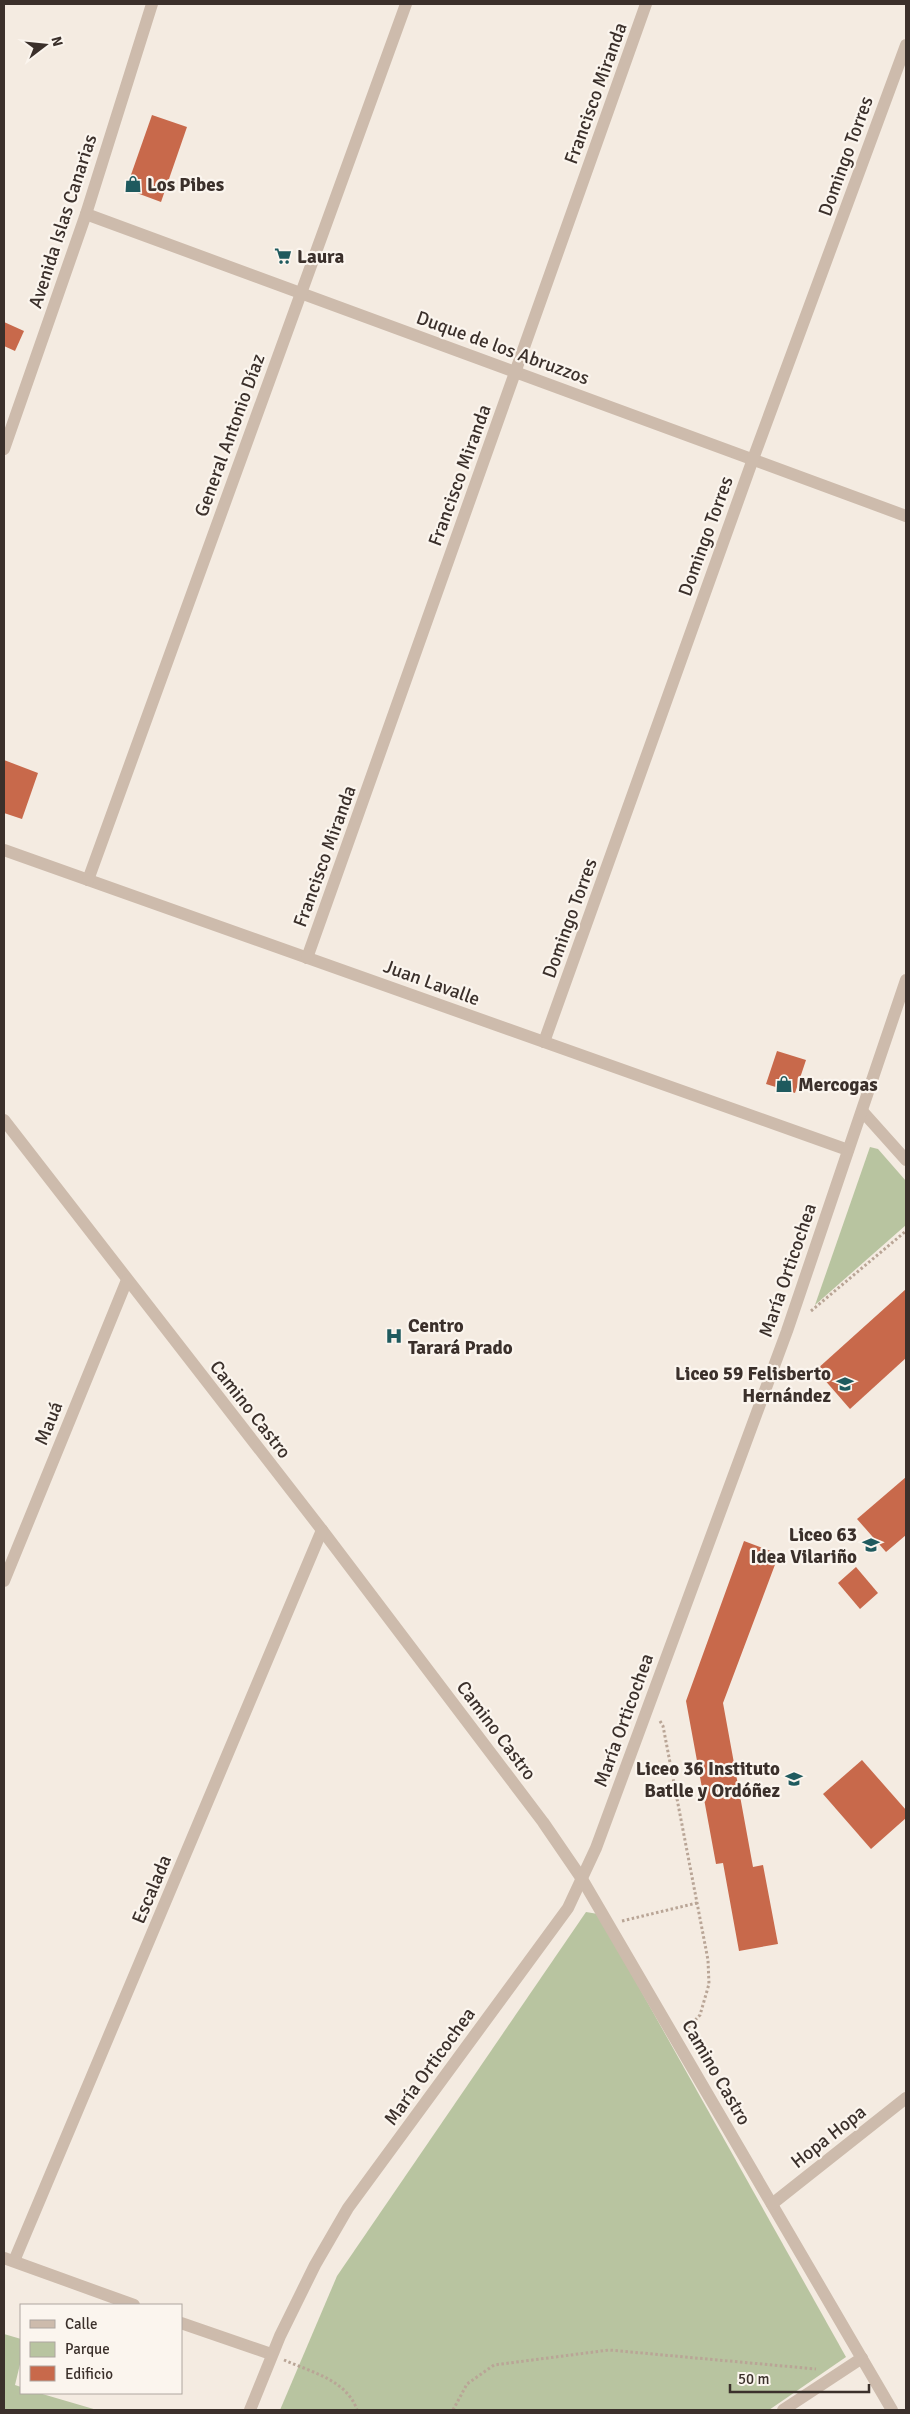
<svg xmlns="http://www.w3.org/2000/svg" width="910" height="2414" font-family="Signika,sans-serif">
<rect width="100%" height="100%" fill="#f4ebe1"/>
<g fill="#b8c4a0">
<path d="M870,1147l8,2 28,32v44l-91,80z"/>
<path d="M586,1912l12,2 248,443 -77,53h-489l57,-134z"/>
<path d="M4,2334l17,5v21l-6,25 6,2v6h18l58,17h-93z"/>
</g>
<g fill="#c8694b">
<path d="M152,115l35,12 -26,75 -35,-13z"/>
<path d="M4,322l20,9 -9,20 -11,-5z"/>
<path d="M4,760l34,13 -16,46 -18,-6z"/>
<path d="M777,1051l29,9 -11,33 -29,-9z"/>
<path d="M906,1289v69l-56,51 -34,-39z"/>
<path d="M906,1477v58l-20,17 -29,-33z"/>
<path d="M744,1541l35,13 -56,149 30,164 10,-2 15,79 -39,7 -16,-88 -7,1 -30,-163z"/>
<path d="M856,1567l22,26 -18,16 -22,-26z"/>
<path d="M862,1760l44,50v8l-35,31 -48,-55z"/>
</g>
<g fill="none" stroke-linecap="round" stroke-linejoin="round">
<g stroke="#b9a596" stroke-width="3" stroke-dasharray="2.5 2.5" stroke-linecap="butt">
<path d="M811,1311l95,-80"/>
<path d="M660,1721l3,5 45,234 1,24 -9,31 -14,15"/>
<path d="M622,1921l75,-18"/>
<path d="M284,2360c27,12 63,20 73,50"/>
<path d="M453,2410l14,-26 27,-19 115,-15 207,19"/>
</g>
<g stroke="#cdbbac" stroke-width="12">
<path d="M86,214l820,302"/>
<path d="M4,449l82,-235 66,-210"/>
<path d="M4,850l844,300"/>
<path d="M88,880l318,-876"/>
<path d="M307,958l339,-954"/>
<path d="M544,1042l209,-583 153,-414"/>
<path d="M863,1112l43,48"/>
<path d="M4,1120l318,410 221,292 39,57 310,531"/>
<path d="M4,1581l123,-301"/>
<path d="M772,2204l134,-106"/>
<path d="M4,2258l130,47"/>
<path d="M14,2261l308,-731"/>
<path d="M181,2323l90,31"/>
<path d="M250,2410l30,-74 35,-71 33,-57 220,-300 28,-60 191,-517 119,-351"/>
<path d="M783,2410l79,-52"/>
</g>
</g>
<defs>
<g id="shop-bare" transform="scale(1.35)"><path d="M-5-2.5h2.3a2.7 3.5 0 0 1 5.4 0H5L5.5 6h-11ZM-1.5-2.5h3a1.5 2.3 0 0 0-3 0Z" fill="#1f5a5e" stroke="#fbf5ee" stroke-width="2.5" paint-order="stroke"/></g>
<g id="supermarket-bare" transform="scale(1.35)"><path d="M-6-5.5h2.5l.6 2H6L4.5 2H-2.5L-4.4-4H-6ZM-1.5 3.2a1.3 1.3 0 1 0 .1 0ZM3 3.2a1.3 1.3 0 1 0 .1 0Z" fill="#1f5a5e" stroke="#fbf5ee" stroke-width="2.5" paint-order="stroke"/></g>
<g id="hospital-bare" transform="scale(1.35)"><path d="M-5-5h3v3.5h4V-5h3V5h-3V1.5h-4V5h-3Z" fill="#1f5a5e" stroke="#fbf5ee" stroke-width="2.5" paint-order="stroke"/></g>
<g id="school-bare" transform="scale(1.35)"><path d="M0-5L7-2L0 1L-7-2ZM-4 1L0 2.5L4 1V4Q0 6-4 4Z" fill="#1f5a5e" stroke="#fbf5ee" stroke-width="2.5" paint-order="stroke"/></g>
</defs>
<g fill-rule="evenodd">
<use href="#shop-bare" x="133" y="184"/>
<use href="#supermarket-bare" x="283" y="256"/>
<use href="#shop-bare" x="784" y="1084"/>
<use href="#hospital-bare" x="394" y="1336"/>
<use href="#school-bare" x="845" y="1384"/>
<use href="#school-bare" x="871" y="1545"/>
<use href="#school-bare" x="794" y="1779"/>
</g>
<g text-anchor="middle" stroke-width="4.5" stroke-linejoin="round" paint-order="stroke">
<g font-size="19" fill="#3b302b" stroke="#fbf5ee">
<text transform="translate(595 93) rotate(-70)" y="7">Francisco Miranda</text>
<text transform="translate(845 156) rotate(-70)" y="7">Domingo Torres</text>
<text transform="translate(62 221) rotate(-72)" y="7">Avenida Islas Canarias</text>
<text transform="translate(503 347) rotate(20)" y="7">Duque de los Abruzzos</text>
<text transform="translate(229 435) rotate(-70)" y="7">General Antonio Díaz</text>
<text transform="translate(459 475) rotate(-70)" y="7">Francisco Miranda</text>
<text transform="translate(705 536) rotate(-70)" y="7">Domingo Torres</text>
<text transform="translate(324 856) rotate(-70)" y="7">Francisco Miranda</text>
<text transform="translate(569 918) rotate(-70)" y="7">Domingo Torres</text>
<text transform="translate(432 982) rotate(20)" y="7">Juan Lavalle</text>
<text transform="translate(787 1270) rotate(-71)" y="7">María Orticochea</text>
<text transform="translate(251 1409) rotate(52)" y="7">Camino Castro</text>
<text transform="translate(48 1423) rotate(-68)" y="7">Mauá</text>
<text transform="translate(623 1720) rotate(-70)" y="7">María Orticochea</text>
<text transform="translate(497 1730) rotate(53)" y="7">Camino Castro</text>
<text transform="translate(151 1889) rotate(-67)" y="7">Escalada</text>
<text transform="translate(429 2066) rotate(-54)" y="7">María Orticochea</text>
<text transform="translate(717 2072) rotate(60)" y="7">Camino Castro</text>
<text transform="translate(828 2136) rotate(-38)" y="7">Hopa Hopa</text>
</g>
<g font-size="19" font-weight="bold" fill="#3b302b" stroke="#fbf5ee" text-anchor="start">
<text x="147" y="191">Los Pibes</text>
<text x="297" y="263">Laura</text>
<text x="798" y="1091">Mercogas</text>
<text x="408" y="1332">Centro<tspan x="408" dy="22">Tarará Prado</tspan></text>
<text x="831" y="1380" text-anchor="end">Liceo 59 Felisberto<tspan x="831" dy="22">Hernández</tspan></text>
<text x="857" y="1541" text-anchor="end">Liceo 63<tspan x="857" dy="22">Idea Vilariño</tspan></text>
<text x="780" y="1775" text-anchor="end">Liceo 36 Instituto<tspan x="780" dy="22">Batlle y Ordóñez</tspan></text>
</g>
</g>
<rect width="910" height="2414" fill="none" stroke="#3b302b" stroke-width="10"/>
<rect x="20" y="2304" width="162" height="90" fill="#fbf5ee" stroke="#aea6a0"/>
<rect x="30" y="2320" width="25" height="8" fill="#cdbbac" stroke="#aea6a0"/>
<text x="65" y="2329" font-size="15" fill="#3b302b">Calle</text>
<rect x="30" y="2342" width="25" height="15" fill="#b8c4a0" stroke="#aea6a0"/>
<text x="65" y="2354" font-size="15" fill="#3b302b">Parque</text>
<rect x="30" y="2366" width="25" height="15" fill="#c8694b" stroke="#aea6a0"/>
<text x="65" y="2379" font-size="15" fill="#3b302b">Edificio</text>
<g transform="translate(45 45) rotate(74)" stroke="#fbf5ee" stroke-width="4" paint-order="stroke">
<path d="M0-4L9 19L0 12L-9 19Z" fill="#3b302b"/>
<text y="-8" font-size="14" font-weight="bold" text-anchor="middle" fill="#3b302b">N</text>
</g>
<path d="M730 2384v8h139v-8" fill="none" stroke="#3b302b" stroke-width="2.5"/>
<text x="738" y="2384" font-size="15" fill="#3b302b" stroke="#fbf5ee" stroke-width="4" paint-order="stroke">50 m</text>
</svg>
